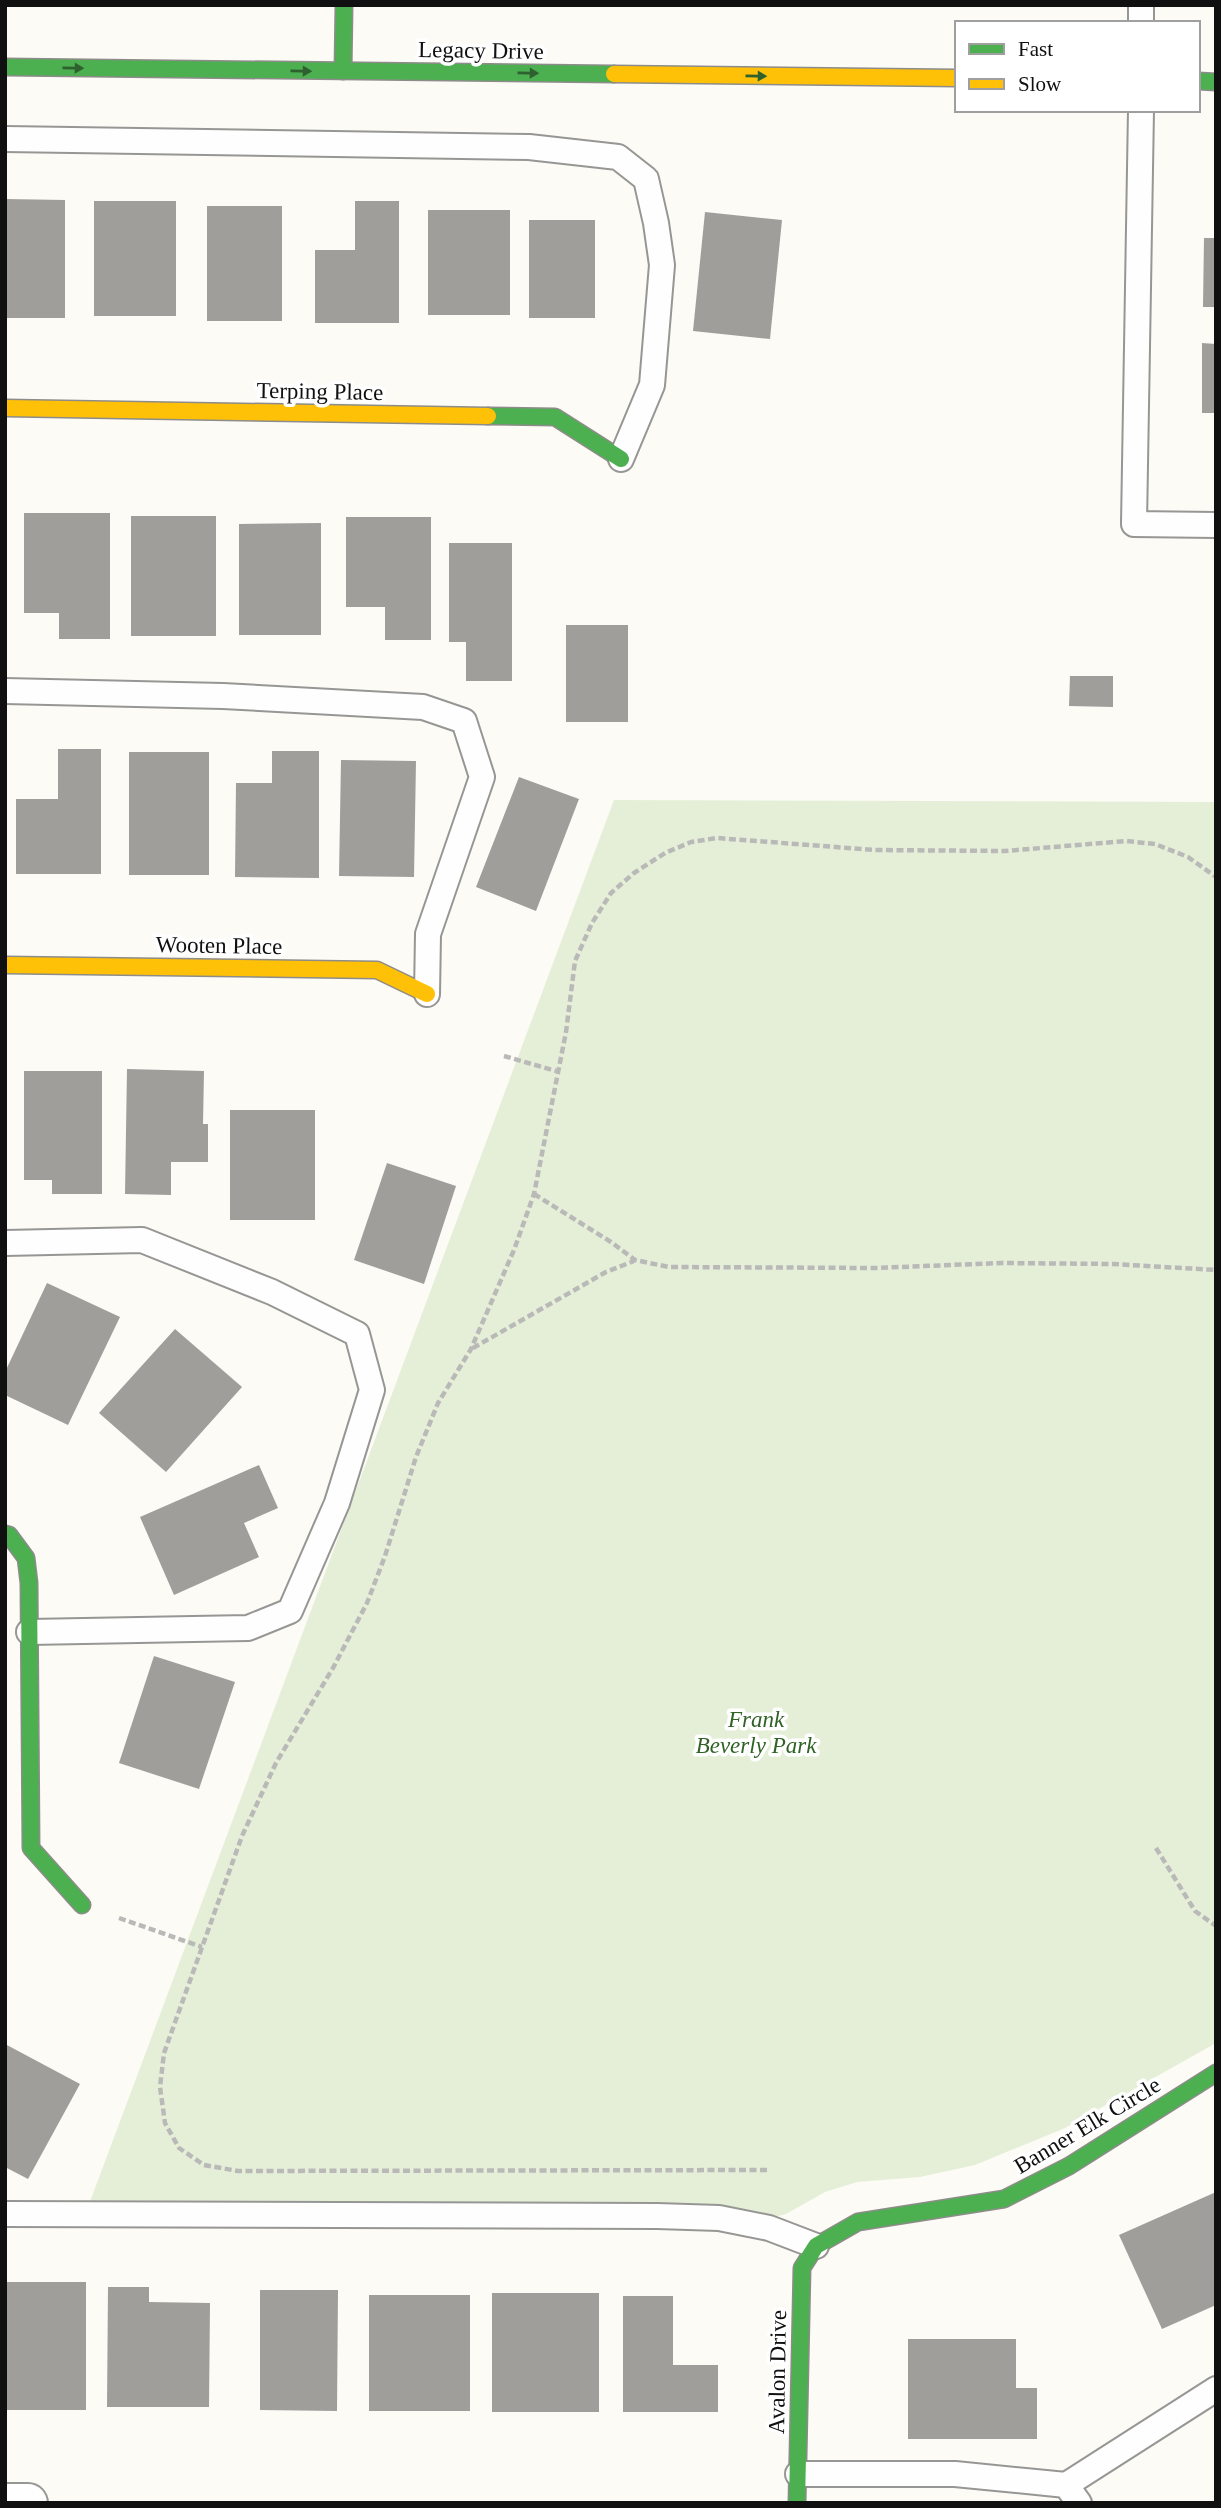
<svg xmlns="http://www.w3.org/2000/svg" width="1221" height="2508" font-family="Georgia,serif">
<rect width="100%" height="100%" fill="#fcfbf6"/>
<path fill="#e5efd8" d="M614,800l602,2v1241l-151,85 -90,37 -55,12 -63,5 -32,10 -39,22 -11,3 -687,-10z"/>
<g fill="#a09e9b">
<path d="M5,199l60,1v118h-60z"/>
<rect x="94" y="201" width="82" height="115"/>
<path d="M355,201h44v122h-84v-73h40z"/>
<rect x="207" y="206" width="75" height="115"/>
<rect x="428" y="210" width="82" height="105"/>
<path d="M705,212l77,8 -12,119 -77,-8z"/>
<rect x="529" y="220" width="66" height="98"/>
<path d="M1204,238h12v69h-13z"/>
<path d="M1202,343l14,1v69h-14z"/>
<path d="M24,513h86v126h-51v-26h-35z"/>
<rect x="131" y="516" width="85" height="120"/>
<path d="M346,517h85v123h-46v-33h-39z"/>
<path d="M321,523v112h-82v-111z"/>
<path d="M449,543h63v138h-46v-39h-17z"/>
<rect x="566" y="625" width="62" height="97"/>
<path d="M1070,676h43v31l-44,-1z"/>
<path d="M58,749h43v125h-85v-75h42z"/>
<path d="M272,751h47v127l-84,-1 1,-94h36z"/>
<rect x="129" y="752" width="80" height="123"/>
<path d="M341,760l75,1 -2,116 -75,-1z"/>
<path d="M519,777l60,22 -43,112 -60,-24z"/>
<path d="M127,1069l77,2 -1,53h5v38h-37v33l-46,-1z"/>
<path d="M24,1071h78v123h-50v-14h-28z"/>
<rect x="230" y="1110" width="85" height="110"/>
<path d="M387,1163l69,23 -32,98 -70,-24z"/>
<path d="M47,1283l73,34 -52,108 -63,-30v-23z"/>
<path d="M175,1329l67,58 -76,85 -67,-59z"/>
<path d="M259,1465l19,43 -34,15 15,34 -85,38 -34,-78z"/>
<path d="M154,1656l81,26 -36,107 -80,-26z"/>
<path d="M5,2044l75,40 -52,95 -23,-12z"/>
<path d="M1216,2192v113l-54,24 -43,-94z"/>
<rect x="5" y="2282" width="81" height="128"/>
<path d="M108,2287h41v15l61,1 -1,104h-102z"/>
<path d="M260,2290h78l-1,121 -77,-1z"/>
<rect x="492" y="2293" width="107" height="119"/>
<rect x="369" y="2295" width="101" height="116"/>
<path d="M623,2296h50v69h45v47h-95z"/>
<path d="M908,2339h108v49h21v51h-129z"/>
</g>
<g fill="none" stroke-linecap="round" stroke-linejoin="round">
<g stroke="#969694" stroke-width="28">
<g id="lane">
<path d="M1141,5v18"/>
<path d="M1141,110l-7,414 82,1"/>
<path d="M5,139l524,8 89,10 28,22 10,44 6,42 -10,120 -31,74"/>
<path d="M5,691l218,5 200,11 41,14 18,56 -54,157 -1,60"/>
<path d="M5,1243l137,-3 130,52 85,42 15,56 -35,113 -47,108 -42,17 -219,4"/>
<path d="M5,2214l652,2 62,2 50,10 47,18"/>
<path d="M798,2474h157l111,11 13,18"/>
<path d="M1066,2485l150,-96"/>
</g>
</g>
<g stroke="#969694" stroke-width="42">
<path id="street" d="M5,2503h23"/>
</g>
<g stroke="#8d8c8a" stroke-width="19">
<g id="fast">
<path d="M5,67l609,7"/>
<path d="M343,71l1,-66"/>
<path d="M1198,81l18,1"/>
<path d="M488,416l67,1 66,42"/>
<path d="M5,1534l4,1 17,23 3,25 2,265 51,57"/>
<path d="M797,2503l5,-235 14,-22 42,-24 146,-23 65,-33 147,-93"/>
</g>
</g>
<g stroke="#8d8c8a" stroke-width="19">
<g id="slow">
<path d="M614,74l343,4"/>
<path d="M5,408l483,8"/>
<path d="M5,965l372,5 50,24"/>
</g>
</g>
<g stroke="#b9b9b8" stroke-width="4.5" stroke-dasharray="7 3.5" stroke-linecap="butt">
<path d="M504,1056l52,15"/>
<path d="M534,1194l77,48 24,18 34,7 206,1 127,-5 111,1 103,6"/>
<path d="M473,1348l133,-76 28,-11"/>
<path d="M1156,1848l39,63 21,15"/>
<path d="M119,1918l83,29"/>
<path d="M767,2170l-529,1 -34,-6 -25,-17 -14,-25 -5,-36 4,-34 78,-217 34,-73 57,-95 34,-65 18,-47 31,-99 22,-54 33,-54 43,-99 20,-56 32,-162 9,-71 17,-38 19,-30 23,-20 31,-20 26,-11 26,-4 158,12 130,1 121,-10 29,3 33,13 28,20"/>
</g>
<use href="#lane" stroke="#fffefe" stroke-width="24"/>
<use href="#street" stroke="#fffefe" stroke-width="38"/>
<use href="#fast" stroke="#4caf50" stroke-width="16"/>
<use href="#slow" stroke="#ffc107" stroke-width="16"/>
</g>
<defs><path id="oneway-solid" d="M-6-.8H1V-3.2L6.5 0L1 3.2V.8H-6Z" transform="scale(1.75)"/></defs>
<g fill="#2e6030">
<use href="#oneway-solid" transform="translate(73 68) rotate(1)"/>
<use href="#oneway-solid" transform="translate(301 71) rotate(1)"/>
<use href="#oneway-solid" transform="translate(528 73) rotate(1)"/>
<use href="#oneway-solid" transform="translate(756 76) rotate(1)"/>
</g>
<g text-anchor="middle" stroke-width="7" stroke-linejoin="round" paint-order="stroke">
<g font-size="23" fill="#101010" stroke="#fff">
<text transform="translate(481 50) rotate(1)" y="8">Legacy Drive</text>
<text transform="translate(320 391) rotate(1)" y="8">Terping Place</text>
<text transform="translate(219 945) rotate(1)" y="8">Wooten Place</text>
<text transform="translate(1087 2125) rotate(-31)" y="8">Banner Elk Circle</text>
<text transform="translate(777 2372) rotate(-89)" y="8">Avalon Drive</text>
</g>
<g font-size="23" font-style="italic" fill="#306225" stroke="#fff">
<text x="756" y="1727">Frank<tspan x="756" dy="26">Beverly Park</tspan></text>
</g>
</g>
<rect width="1221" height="2508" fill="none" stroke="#101010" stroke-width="14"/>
<rect x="955" y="21" width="245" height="91" fill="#ffffff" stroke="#9f9f9f" stroke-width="2"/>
<rect x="969" y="44" width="35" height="10" fill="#4caf50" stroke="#9f9f9f" stroke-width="2"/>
<text x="1018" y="56" font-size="21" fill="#101010">Fast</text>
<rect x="969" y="79" width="35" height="10" fill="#ffc107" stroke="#9f9f9f" stroke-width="2"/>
<text x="1018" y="91" font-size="21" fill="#101010">Slow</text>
</svg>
